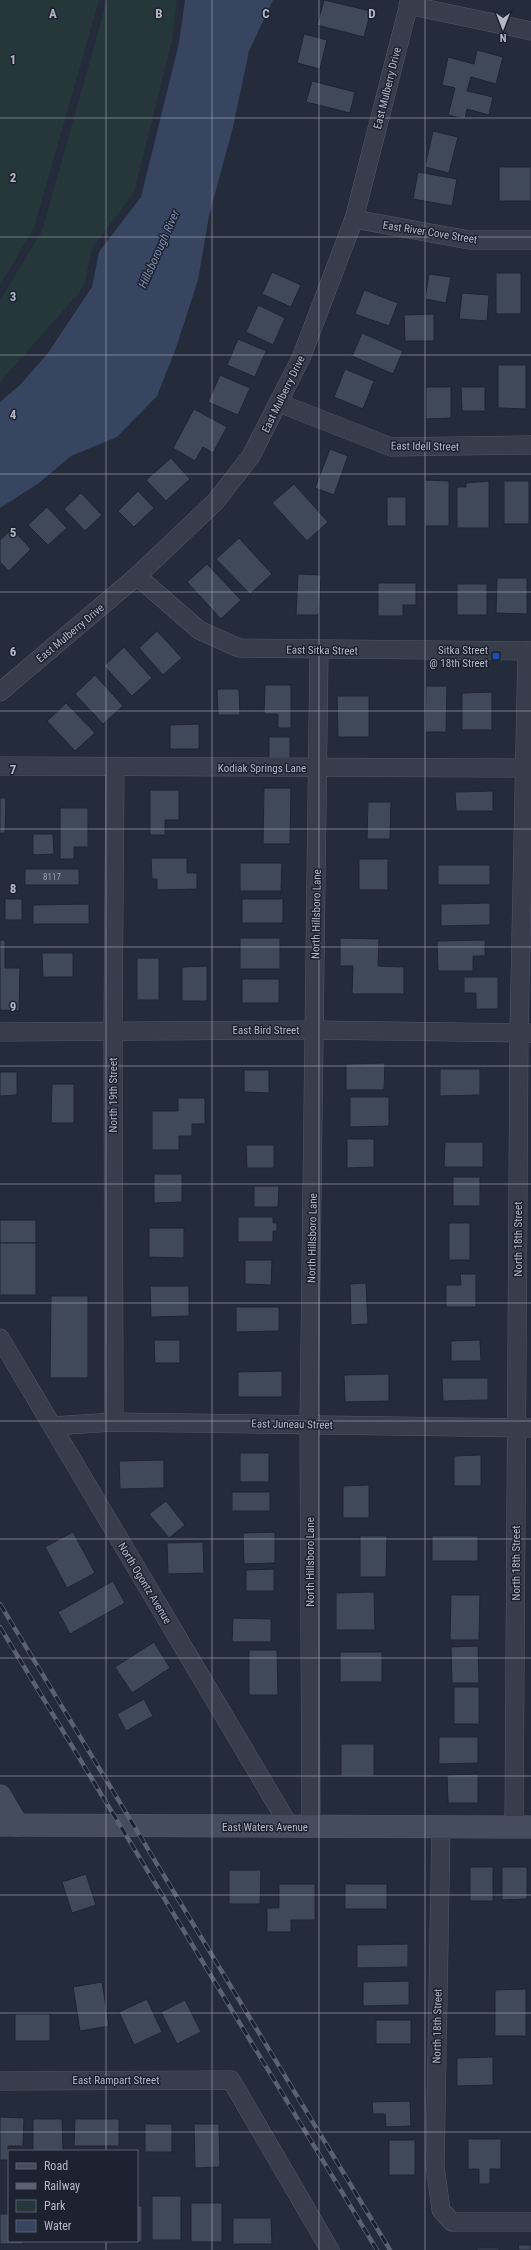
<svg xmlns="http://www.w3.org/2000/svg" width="531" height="2250" font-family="'Roboto Condensed',sans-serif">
<rect width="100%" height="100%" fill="#242b3a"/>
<g fill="#25373b">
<path d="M0,0h99l-65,228 -34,57z"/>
<path d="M107,0h70l-5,41 -38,152 -42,55 -7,35 -7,11 -78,88v-82l42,-69z"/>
</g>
<path fill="#384561" d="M185,0h88l-24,51 -16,76 -24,89 -11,64 -22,68 -19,48 -40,41 -46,19 -32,27 -39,25v-106l20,-17 28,-32 44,-66 7,-35 42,-55 38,-154z"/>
<g fill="#404959" stroke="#1e2432">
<path d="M324,0l47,11 -7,26 -47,-12z"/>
<path d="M304,34l23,6 -7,29 -23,-6z"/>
<path d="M477,50l26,7 -7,27 -25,-7 -4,14 26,6 -4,18 -22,-6 -2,10 -17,-4 7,-27 -13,-3 6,-28 26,7z"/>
<path d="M312,81l43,11 -5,21 -44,-11z"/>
<path d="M433,131l25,6 -9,36 -24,-6z"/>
<rect x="499" y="167" width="32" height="34"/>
<path d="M418,172l39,7 -5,27 -39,-7z"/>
<path d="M272,272l29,13 -10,22 -29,-13z"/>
<rect x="496" y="273" width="25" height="41"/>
<path d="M429,274l22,3 -5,26 -21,-4z"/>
<path d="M364,290l34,13 -9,23 -34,-12z"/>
<path d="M462,293l27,2 -2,26 -28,-2z"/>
<path d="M258,305l27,13 -12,27 -27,-13z"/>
<path d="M434,314v27h-29l-1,-26z"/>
<path d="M362,333l41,18 -10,23 -41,-18z"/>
<path d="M238,339l28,12 -11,26 -28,-12z"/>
<path d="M498,365h28v44l-28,-1z"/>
<path d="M345,369l29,12 -11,28 -29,-12z"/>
<path d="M220,375l30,13 -12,27 -30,-13z"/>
<path d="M426,387h25v31l-25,1z"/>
<path d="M461,387h24v24h-23z"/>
<path d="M194,409l33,18 -14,26 -10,-6 -8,14 -22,-13z"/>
<path d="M330,449l18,7 -14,39 -19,-7z"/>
<path d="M171,458l19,21 -24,22 -20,-21z"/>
<path d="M425,480l24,1v45h-24z"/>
<path d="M489,481v47h-32v-41h9v-4z"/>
<rect x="504" y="481" width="25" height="43"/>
<path d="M294,484l34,38 -21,19 -35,-38z"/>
<path d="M138,491l16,17 -20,19 -16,-16z"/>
<path d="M81,493l21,22 -17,16 -21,-22z"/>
<rect x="387" y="497" width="19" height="29"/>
<path d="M47,507l20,21 -19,17 -20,-20z"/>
<path d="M12,529l19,20 -22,22 -9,-9v-22z"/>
<path d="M239,538l33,36 -22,20 -34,-35z"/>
<path d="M207,564l34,36 -20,19 -34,-37z"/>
<path d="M298,574l23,1 -2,40h-23z"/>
<path d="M497,578h30v36l-31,-1z"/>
<path d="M378,583h38v22h-13v11h-25z"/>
<rect x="457" y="584" width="30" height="31"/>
<path d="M157,631l25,27 -19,17 -24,-27z"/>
<path d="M124,647l28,31 -20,18 -28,-30z"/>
<path d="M95,675l28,31 -20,18 -28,-30z"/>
<path d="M265,685h26v43h-13v-14h-14z"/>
<path d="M426,686h21l-1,46h-21z"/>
<path d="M217,689h22l1,26h-22z"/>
<path d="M492,692v38h-30v-37z"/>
<path d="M337,696h32v41h-31z"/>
<path d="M66,703l29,30 -20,18 -28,-30z"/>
<path d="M199,724v25h-29v-24z"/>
<rect x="269" y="737" width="21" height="21"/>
<path d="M264,788h27l-1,56h-27z"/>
<path d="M150,790h29v30h-14v15h-15z"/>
<path d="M493,791v20h-37l-1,-19z"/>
<path d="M0,798h6l-1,35h-5z"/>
<path d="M368,802h23l-1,37h-23z"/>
<path d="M60,808h28v39h-14v12h-14z"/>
<path d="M33,834h20l1,20 -21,1z"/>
<path d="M151,858h36v15h10v16l-40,1v-11h-5z"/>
<rect x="359" y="859" width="29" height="31"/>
<path d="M240,863h42l-1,28h-41z"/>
<rect x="438" y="865" width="52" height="20"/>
<rect x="25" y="869" width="54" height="16"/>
<rect x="5" y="899" width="17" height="21"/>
<rect x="242" y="899" width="41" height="24"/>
<path d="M490,903v22l-49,1v-22z"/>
<path d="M89,904v20h-56v-19z"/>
<rect x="240" y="938" width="40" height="31"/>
<path d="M340,938l39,1 -1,27 26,1v27h-52l1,-28h-13z"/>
<path d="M0,940h5v28h15l-1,43 -19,-1z"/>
<path d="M485,940v16h-12v15h-35l-1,-30z"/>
<path d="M42,953h31v24h-30z"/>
<rect x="137" y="958" width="22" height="42"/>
<path d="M207,966v35h-25v-34z"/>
<path d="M464,977h34v32h-22v-16h-12z"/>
<rect x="242" y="979" width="37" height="24"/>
<path d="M385,1063l-1,27h-38v-26z"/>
<path d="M440,1069h40v26l-40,1z"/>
<path d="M244,1070h25v23l-25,-1z"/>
<path d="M0,1072h17v23l-17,1z"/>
<path d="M52,1084h22v39h-23z"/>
<path d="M350,1097h39v29l-39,1z"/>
<path d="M178,1098h27v26h-13v12h-13v14h-27v-39h26z"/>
<path d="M347,1139h27v28l-27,1z"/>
<path d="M445,1142h38v25h-39z"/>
<path d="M246,1145h28v23h-27z"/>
<path d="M154,1174h28v28l-28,1z"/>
<rect x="453" y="1177" width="27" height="29"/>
<path d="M254,1186h25l-1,21h-24z"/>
<path d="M238,1217h35v6h4v8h-4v11h-35z"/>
<rect x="0" y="1220" width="36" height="23"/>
<rect x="449" y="1223" width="21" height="37"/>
<path d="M149,1228h35v30l-35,-1z"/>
<rect x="0" y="1243" width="36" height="52"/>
<path d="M245,1260h27l-1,25 -26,-1z"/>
<path d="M460,1274h16v33h-30v-22h15z"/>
<path d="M366,1283l2,41 -17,1 -1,-41z"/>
<path d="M150,1286h39v30l-38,1z"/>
<path d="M51,1296h37v82h-38z"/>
<path d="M236,1307h43v24l-43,1z"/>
<path d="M154,1340h26v23h-25z"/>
<path d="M480,1340l1,21h-30v-20z"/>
<path d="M282,1371v26h-44v-25z"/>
<path d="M389,1374v27l-44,1 -1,-27z"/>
<path d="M442,1378h46v22l-45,1z"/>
<rect x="240" y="1453" width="29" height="29"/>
<path d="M481,1455v31h-27v-30z"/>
<path d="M164,1460v28l-44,1 -1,-28z"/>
<path d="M369,1485v33h-26v-32z"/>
<rect x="232" y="1492" width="38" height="19"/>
<path d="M166,1501l19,24 -16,13 -20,-24z"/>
<path d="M73,1532l22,41 -28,15 -22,-41z"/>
<path d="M275,1532v31l-31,1 -1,-31z"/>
<path d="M360,1536h27l-1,41h-26z"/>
<rect x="432" y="1536" width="46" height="25"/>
<path d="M203,1542l1,31 -36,1 -1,-31z"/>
<path d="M274,1569v22h-28v-21z"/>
<path d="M113,1581l12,22 -55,31 -12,-22z"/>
<path d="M374,1592l1,38h-39v-37z"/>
<path d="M451,1595h29l-1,45h-29z"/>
<path d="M233,1618l38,1v23h-39z"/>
<path d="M154,1642l16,26 -38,25 -17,-26z"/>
<path d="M478,1646l1,37h-27l-1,-36z"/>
<path d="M249,1650h28l1,45h-29z"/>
<rect x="340" y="1652" width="42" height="30"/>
<rect x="454" y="1687" width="25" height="37"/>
<path d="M144,1699l9,17 -27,15 -9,-17z"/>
<path d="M439,1737h39v26l-39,1z"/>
<rect x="341" y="1744" width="33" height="32"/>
<path d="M478,1774v29h-30l-1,-28z"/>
<rect x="470" y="1867" width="23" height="34"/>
<path d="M502,1867h25v32l-25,1z"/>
<path d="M229,1870h32l-1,34h-31z"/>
<path d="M86,1874l10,31 -24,8 -10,-31z"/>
<path d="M279,1884h36v36h-24v12h-24v-24h12z"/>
<rect x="345" y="1884" width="42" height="25"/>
<path d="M408,1944v23l-51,1v-23z"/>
<path d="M409,1981v24l-46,1v-24z"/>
<path d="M102,1982l7,44 -29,5 -7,-44z"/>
<path d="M526,1989v47h-31v-46z"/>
<path d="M147,1999l15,33 -28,13 -15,-33z"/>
<path d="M185,2000l16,32 -24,12 -16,-32z"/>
<rect x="15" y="2014" width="35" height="27"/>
<rect x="376" y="2020" width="35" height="24"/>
<path d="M493,2057v28l-36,1v-28z"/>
<path d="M410,2101l1,25 -25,1 -1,-13h-12l-1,-12z"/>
<path d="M0,2117l24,1 -1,28h-15v14h-8z"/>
<path d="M33,2119h29l1,32h-30z"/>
<path d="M75,2119h44v27h-45z"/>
<rect x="145" y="2124" width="27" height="28"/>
<path d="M194,2124h25l1,43 -25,1z"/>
<path d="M468,2139h33v30h-11v15h-11v-15h-11z"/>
<rect x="389" y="2140" width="26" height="35"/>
<rect x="152" y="2196" width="29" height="44"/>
<rect x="191" y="2203" width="31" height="39"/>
<path d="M137,2206h5v36h-22l17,-1z"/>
<path d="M0,2214h9v27h14v3h-23z"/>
<path d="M233,2218h38l1,26h-39z"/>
<path d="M518,2245h13v5h-12z"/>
<rect x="477" y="2248" width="22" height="2"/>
</g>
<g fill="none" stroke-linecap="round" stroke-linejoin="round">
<g stroke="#525866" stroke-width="19">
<g id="street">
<path d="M408,5l123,26"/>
<path d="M354,219l115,21h62"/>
<path d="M279,403l112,44 140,-2"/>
<path d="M137,576l62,54 40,18 292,3"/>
<path d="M0,692l137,-116 79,-75 35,-45 50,-98 53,-139 56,-219"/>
<path d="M0,766l524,2"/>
<path d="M0,1032l314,-2 216,3"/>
<path d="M0,1338l290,489"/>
<path d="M114,1422l-1,-391 2,-264"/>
<path d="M52,1426l62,-4 417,6"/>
<path d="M441,1826l-6,340 6,44 11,12h79"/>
<path d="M311,1827l-2,-403 10,-774"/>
<path d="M514,1827l5,-794 8,-382"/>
<path d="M0,2081l231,-1 99,170"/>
</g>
</g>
<g stroke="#525866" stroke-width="23">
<g id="secondary">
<path d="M0,1796l17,29"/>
<path d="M0,1825l531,2"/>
</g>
</g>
<use href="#street" stroke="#373d4b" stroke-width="18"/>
<use href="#secondary" stroke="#454c5e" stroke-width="22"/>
<g stroke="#596172" stroke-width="4.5">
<g id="rail">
<path d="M0,1604l390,646"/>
<path d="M0,1627l377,623"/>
</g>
</g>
<use href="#rail" stroke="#1c2230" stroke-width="3" stroke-dasharray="9" stroke-linecap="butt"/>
</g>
<path fill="none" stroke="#b3b8c6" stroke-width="1" stroke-opacity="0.55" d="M106,0v2151M212,0v2250M319,0v2250M425,0v2250M0,118h531M0,237h531M0,355h531M0,474h531M0,592h531M0,711h531M0,829h531M0,947h531M0,1066h531M0,1184h531M0,1303h531M0,1421h531M0,1539h531M0,1658h531M0,1776h531M0,1895h531M0,2013h531M0,2132h531M106,2241v9"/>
<rect fill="#1a4fb4" stroke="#1c2230" stroke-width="1.5" x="492" y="652" width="8" height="8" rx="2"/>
<g text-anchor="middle" stroke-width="3" stroke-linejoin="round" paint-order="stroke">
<g font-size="9" fill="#969cab">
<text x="52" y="880">8117</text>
</g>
<g font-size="11" fill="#b3b8c6" stroke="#1c2230">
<text transform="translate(387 88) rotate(-76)" y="4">East Mulberry Drive</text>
<text transform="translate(430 232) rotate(9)" y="4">East River Cove Street</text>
<text transform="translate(283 394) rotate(-64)" y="4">East Mulberry Drive</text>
<text transform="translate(425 446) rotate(1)" y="4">East Idell Street</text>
<text transform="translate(70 633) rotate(-40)" y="4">East Mulberry Drive</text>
<text transform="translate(322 650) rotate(1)" y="4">East Sitka Street</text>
<text x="262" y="772">Kodiak Springs Lane</text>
<text transform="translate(316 914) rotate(-89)" y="4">North Hillsboro Lane</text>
<text x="266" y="1034">East Bird Street</text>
<text transform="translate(113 1095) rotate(-90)" y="4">North 19th Street</text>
<text transform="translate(312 1238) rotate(-89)" y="4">North Hillsboro Lane</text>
<text transform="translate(518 1239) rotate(-90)" y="4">North 18th Street</text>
<text transform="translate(292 1424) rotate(1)" y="4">East Juneau Street</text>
<text transform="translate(310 1562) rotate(-90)" y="4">North Hillsboro Lane</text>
<text transform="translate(516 1563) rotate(-90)" y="4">North 18th Street</text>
<text transform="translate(145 1583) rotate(59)" y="4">North Ogontz Avenue</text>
<text x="265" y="1831">East Waters Avenue</text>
<text transform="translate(437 2026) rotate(-89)" y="4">North 18th Street</text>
<text x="116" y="2084">East Rampart Street</text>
</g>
<g font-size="11" fill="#b3b8c6" stroke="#1c2230" text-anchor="end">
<text x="488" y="654">Sitka Street<tspan x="488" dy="13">@ 18th Street</tspan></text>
</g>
<g font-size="12" font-style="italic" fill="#7c8cad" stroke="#1c2230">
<text transform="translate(159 249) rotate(-66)" y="4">Hillsborough River</text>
</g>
</g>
<g font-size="13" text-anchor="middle" font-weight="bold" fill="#b3b8c6" stroke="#1c2230" stroke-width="3" stroke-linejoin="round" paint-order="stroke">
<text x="53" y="18">A</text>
<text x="159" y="18">B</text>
<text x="266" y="18">C</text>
<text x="372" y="18">D</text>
<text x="13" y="64">1</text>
<text x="13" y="182">2</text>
<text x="13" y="301">3</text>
<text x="13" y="419">4</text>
<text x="13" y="537">5</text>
<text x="13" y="656">6</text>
<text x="13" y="774">7</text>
<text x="13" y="893">8</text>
<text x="13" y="1011">9</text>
</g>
<rect x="8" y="2150" width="130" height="92" fill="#1c2230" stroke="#585e6c"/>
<rect x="16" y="2163" width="20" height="6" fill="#454c5e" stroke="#585e6c"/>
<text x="44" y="2170" font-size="12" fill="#b3b8c6">Road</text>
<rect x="16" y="2183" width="20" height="6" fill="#596172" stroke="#585e6c"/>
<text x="44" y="2190" font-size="12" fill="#b3b8c6">Railway</text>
<rect x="16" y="2200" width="20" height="12" fill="#25373b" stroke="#585e6c"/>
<text x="44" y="2210" font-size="12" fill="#b3b8c6">Park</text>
<rect x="16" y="2220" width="20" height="12" fill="#384561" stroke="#585e6c"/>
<text x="44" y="2230" font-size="12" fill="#b3b8c6">Water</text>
<g transform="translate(503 28) rotate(180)" stroke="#1c2230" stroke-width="3" paint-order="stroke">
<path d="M0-3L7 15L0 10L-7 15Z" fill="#b3b8c6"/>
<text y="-6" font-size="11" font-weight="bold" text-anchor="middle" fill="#b3b8c6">N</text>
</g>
</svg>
